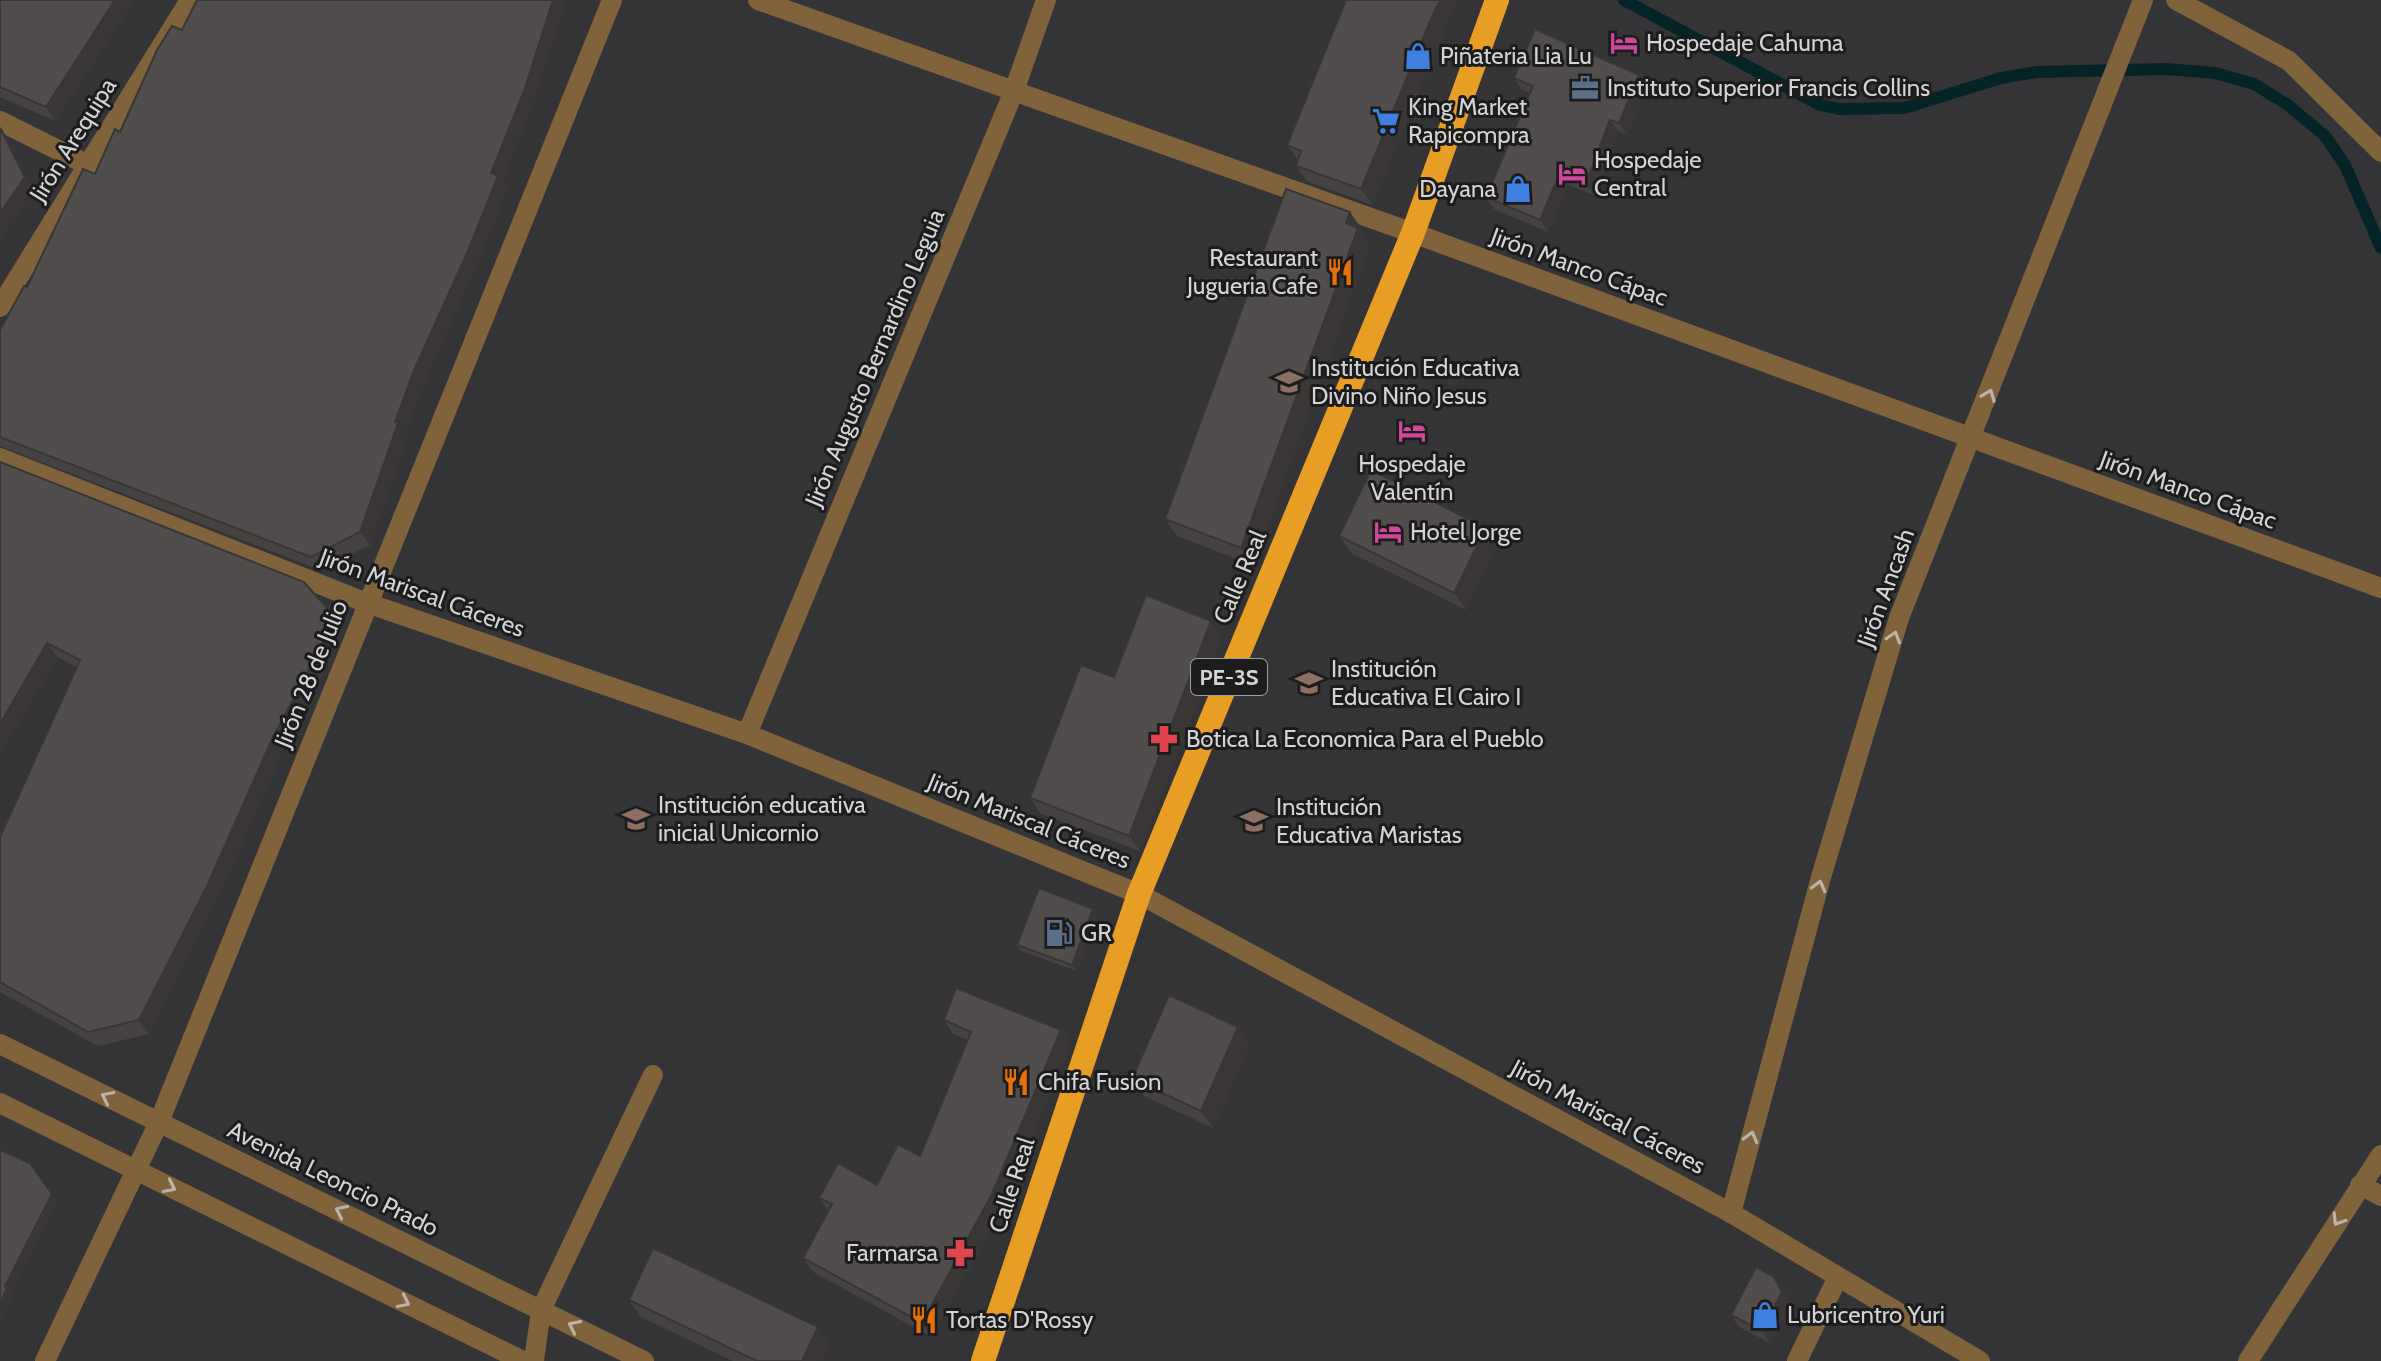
<svg xmlns="http://www.w3.org/2000/svg" width="2381" height="1361" font-family="Cabin,sans-serif">
<rect width="100%" height="100%" fill="#343437"/>
<g fill="none" stroke-linecap="round" stroke-linejoin="round">
<path stroke="#042427" stroke-width="12" d="M1624,0l196,105 19,4 65,-1 97,-30 36,-6 129,-3 49,4 39,11 34,21 37,31 20,29 36,83"/>
<g stroke="#80623b" stroke-width="20">
<path d="M758,0l655,233 968,355"/>
<path d="M2176,0l113,61 92,91"/>
<path d="M0,121l88,44"/>
<path d="M0,307l190,-307"/>
<path d="M0,458l367,145 380,131 392,160 592,319 249,148"/>
<path d="M747,734l267,-643 32,-91"/>
<path d="M0,1044l644,317"/>
<path d="M0,1103l523,258"/>
<path d="M2360,1185l21,11"/>
<path d="M1731,1213l90,-336 78,-259 244,-618"/>
<path d="M45,1361l114,-239 453,-1122"/>
<path d="M534,1361l7,-51 112,-235"/>
<path d="M1797,1361l41,-84"/>
<path d="M2248,1361l133,-206"/>
</g>
<path stroke="#e89d25" stroke-width="24" d="M983,1361l156,-467 274,-661 84,-233"/>
</g>
<g fill="#464241">
<path d="M0,0h134l-78,121 -56,-24z"/>
<path d="M197,0h369l-33,104 -31,77 6,8 -32,77 -51,115 -20,52 2,3 -37,109 -50,25 -320,-124v-116l182,-300z"/>
<path d="M1346,0h112l-19,42 -67,163 -65,-24 -11,-15 2,-6 -11,-15z"/>
<path d="M1514,78l134,8 -21,49 -9,-4 -24,64 -26,-10 -20,47 -54,-23 -8,-12 44,-104 -8,-3z"/>
<path d="M1362,229l-1,3 9,13 -117,320 -76,-29 -12,-17z"/>
<path d="M0,462l344,168 -13,31 -48,90 -66,149 -68,134 -51,12 -98,-54v-155l76,-170 -19,-10 -57,98z"/>
<path d="M1486,528l12,17 -32,65 -115,-57 -12,-17z"/>
<path d="M1222,637l-82,214 -99,-37 -11,-16 84,-121z"/>
<path d="M1098,915l-21,56 -56,-20 -4,-6z"/>
<path d="M944,1020l117,10 10,14 -69,164 -70,129 -119,-65 -10,-14 25,-47 -9,-13 58,-13 43,-29 48,-116 -15,-6z"/>
<path d="M1238,1027l12,17 -37,84 -69,-32 -12,-17z"/>
<path d="M1774,1277l9,11 8,16 -21,39 -31,-16 -8,-12z"/>
<path d="M629,1300l201,44 -8,17h-89l-92,-44z"/>
</g>
<g fill="#393635">
<path d="M115,0h19l-78,121 -10,-14z"/>
<path d="M553,0h13l-33,104 -31,77 6,8 -32,77 -51,115 -20,52 2,3 -37,109 -10,-13 35,-110 96,-249z"/>
<path d="M1440,0h18l-19,42 -67,163 -11,-16 67,-163z"/>
<path d="M1639,75l9,11 -21,49 -8,-12z"/>
<path d="M1610,120l8,11 -24,64 -8,-12z"/>
<path d="M0,127l9,13 26,51 -35,50z"/>
<path d="M1560,173l8,12 -20,47 -8,-12z"/>
<path d="M1350,212l12,17 -1,3 9,13 -117,320 -12,-17z"/>
<path d="M1486,528l12,17 -32,65 -12,-17z"/>
<path d="M334,616l10,14 -13,31 -48,90 -66,149 -68,134 -10,-14 134,-283z"/>
<path d="M1211,621l11,16 -82,214 -11,-15z"/>
<path d="M47,643l10,14 -57,98v-31z"/>
<path d="M1093,909l5,6 -21,56 -5,-6z"/>
<path d="M1238,1027l12,17 -37,84 -12,-17z"/>
<path d="M1061,1030l10,14 -69,164 -70,129 -10,-14z"/>
<path d="M52,1194l6,9 -47,89 2,3 -13,32v-22l5,-19z"/>
<path d="M1774,1277l9,11 8,16 -21,39 -8,-12z"/>
<path d="M818,1327l12,17 -8,17h-20z"/>
</g>
<g fill="#514d4c" stroke="#393635" stroke-width="2">
<path d="M0,0h115l-69,107 -46,-20z"/>
<path d="M197,0h356l-29,91 -33,82 7,3 -31,77 -52,115 -20,54 3,1 -38,109 -49,25 -311,-120v-107l24,-44 3,1 56,-118 12,5 20,-45 5,3 37,-82 15,-24 10,4z"/>
<path d="M1346,0h94l-12,26 -67,163 -65,-23 5,-15 -14,-6z"/>
<path d="M1535,29l104,46 -20,48 -9,-3 -24,63 -26,-10 -20,47 -54,-23 47,-111 -19,-8z"/>
<path d="M0,128l25,49 -25,36z"/>
<path d="M1286,189l64,23 -4,11 12,5 -117,320 -76,-29z"/>
<path d="M0,462l304,120 30,34 -13,31 -48,90 -66,149 -68,134 -51,12 -88,-50v-145l80,-177 -33,-17 -47,81z"/>
<path d="M1371,470l115,58 -32,65 -115,-57z"/>
<path d="M1146,595l65,26 -82,215 -99,-38 51,-133 33,12z"/>
<path d="M1039,888l54,21 -21,56 -55,-20z"/>
<path d="M956,988l105,42 -69,164 -70,129 -119,-65 29,-54 -13,-6 19,-35 39,22 21,-41 22,12 51,-124 -27,-12z"/>
<path d="M1169,995l69,32 -37,84 -69,-32z"/>
<path d="M0,1150l30,13 22,31 -47,92 2,1 -7,18z"/>
<path d="M653,1248l165,79 -16,34h-45l-128,-61z"/>
<path d="M1756,1267l18,10 8,15 -20,39 -31,-16z"/>
</g>
<defs><path id="oneway-chevron" d="M-2-3.5L2.5 0L-2 3.5" fill="none" stroke-width="1.6" stroke-linecap="round" stroke-linejoin="round" transform="scale(2)"/></defs>
<g stroke="#bbb2a8">
<use href="#oneway-chevron" transform="translate(1989 395) rotate(-69)"/>
<use href="#oneway-chevron" transform="translate(1894 637) rotate(-73)"/>
<use href="#oneway-chevron" transform="translate(1819 886) rotate(-75)"/>
<use href="#oneway-chevron" transform="translate(107 1097) rotate(-154)"/>
<use href="#oneway-chevron" transform="translate(1751 1137) rotate(-75)"/>
<use href="#oneway-chevron" transform="translate(170 1187) rotate(26)"/>
<use href="#oneway-chevron" transform="translate(341 1211) rotate(-154)"/>
<use href="#oneway-chevron" transform="translate(2338 1220) rotate(122)"/>
<use href="#oneway-chevron" transform="translate(404 1302) rotate(26)"/>
<use href="#oneway-chevron" transform="translate(574 1326) rotate(-154)"/>
</g>
<defs>
<g id="hotel-bare" transform="scale(2.16)"><path d="M-6-4.5h1.5V1H6V5H4.5V3h-9V5H-6ZM-4 0a1.8 1.8 0 1 1 3.6 0ZM.5 0V-2.5h3Q6-2.5 6 0Z" fill="#d1479c" stroke="#1c1c1d" stroke-width="2.5" paint-order="stroke"/></g>
<g id="shop-bare" transform="scale(2.16)"><path d="M-5-2.5h2.3a2.7 3.5 0 0 1 5.4 0H5L5.5 6h-11ZM-1.5-2.5h3a1.5 2.3 0 0 0-3 0Z" fill="#3f7fe0" stroke="#1c1c1d" stroke-width="2.5" paint-order="stroke"/></g>
<g id="office-bare" transform="scale(2.16)"><path d="M-6-3h4V-5.5h4V-3h4V5H-6ZM-1-4.5V-3h2v-1.5ZM-6 0V1H6V0Z" fill="#5c6f8a" stroke="#1c1c1d" stroke-width="2.5" paint-order="stroke"/></g>
<g id="supermarket-bare" transform="scale(2.16)"><path d="M-6-5.5h2.5l.6 2H6L4.5 2H-2.5L-4.4-4H-6ZM-1.5 3.2a1.3 1.3 0 1 0 .1 0ZM3 3.2a1.3 1.3 0 1 0 .1 0Z" fill="#3f7fe0" stroke="#1c1c1d" stroke-width="2.5" paint-order="stroke"/></g>
<g id="restaurant-bare" transform="scale(2.16)"><path d="M-5-6h1v4h1v-4h1v4h1v-4h1v5L-1.5 .5V6h-2V.5L-5-1ZM5-6V6H3V1.5H1.5Q1.5-4 5-6Z" fill="#e8710a" stroke="#1c1c1d" stroke-width="2.5" paint-order="stroke"/></g>
<g id="school-bare" transform="scale(2.16)"><path d="M0-5L7-2L0 1L-7-2ZM-4 1L0 2.5L4 1V4Q0 6-4 4Z" fill="#8d6e63" stroke="#1c1c1d" stroke-width="2.5" paint-order="stroke"/></g>
<g id="pharmacy-bare" transform="scale(2.16)"><path d="M-2-6h4v4h4v4h-4v4h-4v-4h-4v-4h4Z" fill="#e0444e" stroke="#1c1c1d" stroke-width="2.5" paint-order="stroke"/></g>
<g id="fuel-bare" transform="scale(2.16)"><path d="M-5.5-6h7V0h2V4h1.3V-2.5L3-4.5l.8-.8L6-3V5H2.5V1h-1V6h-7ZM-4.2-4.7v3.2H.2V-4.7Z" fill="#5c6f8a" stroke="#1c1c1d" stroke-width="2.5" paint-order="stroke"/></g>
</defs>
<g fill-rule="evenodd">
<use href="#hotel-bare" x="1624" y="43"/>
<use href="#shop-bare" x="1418" y="56"/>
<use href="#office-bare" x="1585" y="88"/>
<use href="#supermarket-bare" x="1386" y="121"/>
<use href="#hotel-bare" x="1572" y="174"/>
<use href="#shop-bare" x="1518" y="189"/>
<use href="#restaurant-bare" x="1340" y="272"/>
<use href="#school-bare" x="1289" y="382"/>
<use href="#hotel-bare" x="1412" y="431"/>
<use href="#hotel-bare" x="1388" y="532"/>
<use href="#school-bare" x="1309" y="683"/>
<use href="#pharmacy-bare" x="1164" y="739"/>
<use href="#school-bare" x="636" y="819"/>
<use href="#school-bare" x="1254" y="821"/>
<use href="#fuel-bare" x="1059" y="933"/>
<use href="#restaurant-bare" x="1016" y="1082"/>
<use href="#pharmacy-bare" x="960" y="1253"/>
<use href="#shop-bare" x="1765" y="1315"/>
<use href="#restaurant-bare" x="924" y="1320"/>
</g>
<g text-anchor="middle" stroke-width="6" stroke-linejoin="round" paint-order="stroke">
<rect fill="#1c1c1d" stroke="#9d9d9e" stroke-width="2" x="1191" y="659" width="76" height="36" rx="6"/>
<g font-size="22" font-weight="bold" fill="#d4d4d6">
<text x="1229" y="685">PE-3S</text>
</g>
<g font-size="24" fill="#d4d4d6" stroke="#1c1c1d" text-anchor="start">
<text x="1646" y="51">Hospedaje Cahuma</text>
<text x="1440" y="64">Piñateria Lia Lu</text>
<text x="1607" y="96">Instituto Superior Francis Collins</text>
<text x="1408" y="115">King Market<tspan x="1408" dy="28">Rapicompra</tspan></text>
<text x="1594" y="168">Hospedaje<tspan x="1594" dy="28">Central</tspan></text>
<text x="1496" y="197" text-anchor="end">Dayana</text>
<text x="1318" y="266" text-anchor="end">Restaurant<tspan x="1318" dy="28">Jugueria Cafe</tspan></text>
<text x="1311" y="376">Institución Educativa<tspan x="1311" dy="28">Divino Niño Jesus</tspan></text>
<text x="1412" y="472" text-anchor="middle">Hospedaje<tspan x="1412" dy="28">Valentín</tspan></text>
<text x="1410" y="540">Hotel Jorge</text>
<text x="1331" y="677">Institución<tspan x="1331" dy="28">Educativa El Cairo I</tspan></text>
<text x="1186" y="747">Botica La Economica Para el Pueblo</text>
<text x="658" y="813">Institución educativa<tspan x="658" dy="28">inicial Unicornio</tspan></text>
<text x="1276" y="815">Institución<tspan x="1276" dy="28">Educativa Maristas</tspan></text>
<text x="1081" y="941">GR</text>
<text x="1038" y="1090">Chifa Fusion</text>
<text x="938" y="1261" text-anchor="end">Farmarsa</text>
<text x="1787" y="1323">Lubricentro Yuri</text>
<text x="946" y="1328">Tortas D'Rossy</text>
</g>
<g font-size="24" fill="#d4d4d6" stroke="#1c1c1d">
<text transform="translate(73 140) rotate(-58)" y="8">Jirón Arequipa</text>
<text transform="translate(1579 267) rotate(20)" y="8">Jirón Manco Cápac</text>
<text transform="translate(875 358) rotate(-67)" y="8">Jirón Augusto Bernardino Leguia</text>
<text transform="translate(2188 490) rotate(20)" y="8">Jirón Manco Cápac</text>
<text transform="translate(1240 577) rotate(-67)" y="8">Calle Real</text>
<text transform="translate(1886 588) rotate(-70)" y="8">Jirón Ancash</text>
<text transform="translate(422 593) rotate(20)" y="8">Jirón Mariscal Cáceres</text>
<text transform="translate(311 674) rotate(-68)" y="8">Jirón 28 de Julio</text>
<text transform="translate(1029 821) rotate(22)" y="8">Jirón Mariscal Cáceres</text>
<text transform="translate(1608 1117) rotate(28)" y="8">Jirón Mariscal Cáceres</text>
<text transform="translate(333 1179) rotate(26)" y="8">Avenida Leoncio Prado</text>
<text transform="translate(1012 1185) rotate(-72)" y="8">Calle Real</text>
</g>
</g>
</svg>
